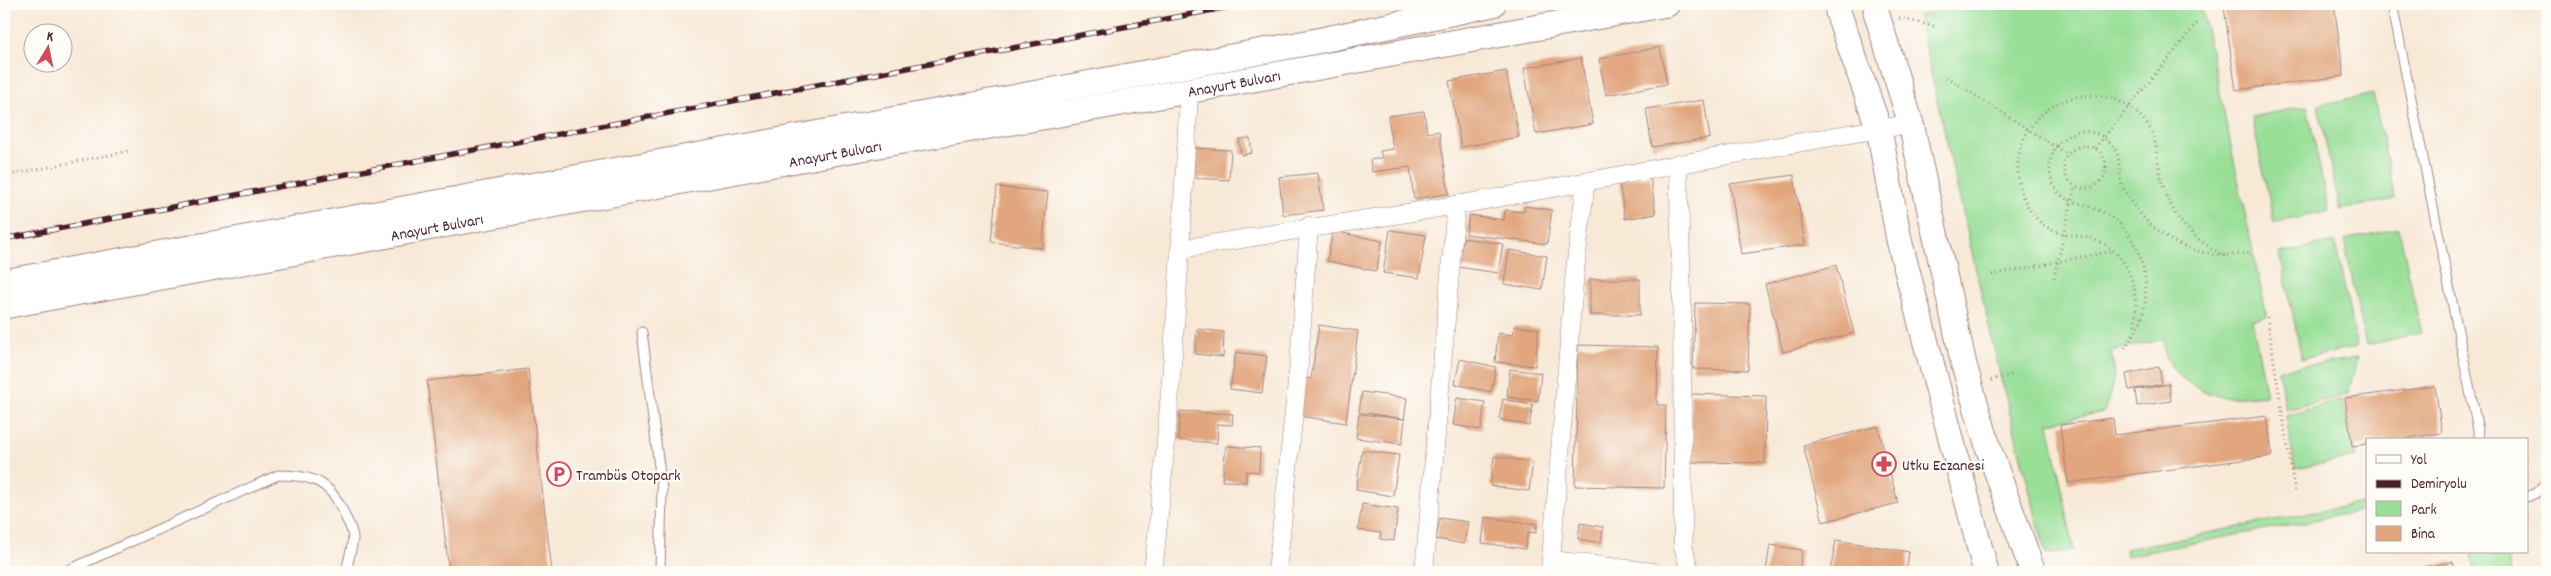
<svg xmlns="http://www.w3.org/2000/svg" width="2551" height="576" font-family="Dekko,sans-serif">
<rect width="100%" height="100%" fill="#fdfcf7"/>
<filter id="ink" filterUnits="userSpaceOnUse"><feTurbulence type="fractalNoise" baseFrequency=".02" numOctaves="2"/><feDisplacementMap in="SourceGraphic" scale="10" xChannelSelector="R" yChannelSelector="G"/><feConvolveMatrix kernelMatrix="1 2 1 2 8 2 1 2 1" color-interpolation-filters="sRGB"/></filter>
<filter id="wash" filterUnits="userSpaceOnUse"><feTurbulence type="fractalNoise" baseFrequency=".0096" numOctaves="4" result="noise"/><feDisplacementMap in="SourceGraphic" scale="20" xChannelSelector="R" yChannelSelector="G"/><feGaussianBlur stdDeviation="1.12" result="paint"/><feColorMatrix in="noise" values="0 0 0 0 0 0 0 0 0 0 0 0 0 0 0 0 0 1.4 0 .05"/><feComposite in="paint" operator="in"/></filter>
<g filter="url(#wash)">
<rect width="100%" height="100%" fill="#f8e9d7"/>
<g fill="#99df98" stroke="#727f62">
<path d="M1976,4h225l66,313 -15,3 15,75c-16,1 -33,4 -48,1 -26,-6 -58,-27 -55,-57l-53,12c7,17 0,43 -7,61l-55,11 25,127 -28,5 -46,-180 -82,-359z"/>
<path d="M2373,94l22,105 -55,11 -22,-105z"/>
<path d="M2307,106l22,105 -55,12 -22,-106z"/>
<path d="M2399,228l22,105 -55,12 -22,-105z"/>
<path d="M2335,242l22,105 -55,12 -22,-106z"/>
<path d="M2357,358l-9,36 -62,16 -8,-40z"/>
<path d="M2342,399l14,58 -61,12 -9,-53z"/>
<path d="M2367,502v8l-241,46 -1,-7z"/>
<path d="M2471,552h36l4,20h-36z"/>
</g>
<g id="blocks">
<g fill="#e1a67e">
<path d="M2214,4h120l10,72 -108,14 -12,-83 -9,1z"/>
<path d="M1660,47l7,37 -61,11 -7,-36z"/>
<path d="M1581,58l12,66 -57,10 -12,-66z"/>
<path d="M1506,71l13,66 -58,10 -12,-66z"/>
<path d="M1704,100l6,38 -58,9 -6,-38z"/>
<path d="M1424,111l3,22 12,-2 10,63 -35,5 -4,-32 -38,5 -2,-12 12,-2 -2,-7 13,-2 -5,-33z"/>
<path d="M1250,138l2,15 -11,2 -2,-16z"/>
<path d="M1195,148l36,2 -2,30 -36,-2z"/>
<path d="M1318,173l5,37 -40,5 -4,-38z"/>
<path d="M1794,175l11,70 -64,9 -11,-70z"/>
<path d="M1650,176l6,38 -31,5 -6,-38z"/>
<path d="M997,187l51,5 -6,56 -51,-6z"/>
<path d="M1525,206l27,4 -5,34 -81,-10 3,-19 35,5 1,-10 19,2z"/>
<path d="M1390,230l36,5 -7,43 -36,-5z"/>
<path d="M1333,231l49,10 -6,30 -49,-10z"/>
<path d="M1463,238l40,6 -5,29 -40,-6z"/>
<path d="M1509,250l38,6 -5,34 -38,-6z"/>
<path d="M1836,265l18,68 -71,19 -18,-68z"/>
<rect x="1590" y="279" width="50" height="36"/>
<path d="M1695,303l55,1 -2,66 -55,-1z"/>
<path d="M1319,325l39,6 -12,92 -47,-7 6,-38 6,1z"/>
<path d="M1514,326l25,3 -4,37 -40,-4 3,-29 15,2z"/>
<path d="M1197,329l27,3 -1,25 -28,-3z"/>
<path d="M1578,345l80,2 -1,58h9l-2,83 -89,-2z"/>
<path d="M1236,352l31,4 -5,37 -32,-4z"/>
<path d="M1460,359l36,8 -5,25 -36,-8z"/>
<path d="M2159,367l3,17 -33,6 -3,-16z"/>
<path d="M528,369l24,203h-103l-22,-191z"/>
<path d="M1510,369l31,4 -3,28 -31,-4z"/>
<path d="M2169,384l2,17 -34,5 -2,-16z"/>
<path d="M2435,386l7,47 -46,7h-29v4l-15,2 -7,-48z"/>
<path d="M1362,392l45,6 -3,21 -45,-7z"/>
<path d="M1691,394l75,2 -1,67 -76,-1z"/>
<path d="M1457,398l28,4 -4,28 -28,-5z"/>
<path d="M1503,399l30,6 -4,21 -30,-7z"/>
<path d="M1180,411l53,3 -1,11 -14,-1 -1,19 -39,-3z"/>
<path d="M1359,414l46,5 -3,25 -46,-6z"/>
<path d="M2267,416l5,40 -204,27 -8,-58 53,-7 2,17z"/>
<path d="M1878,426l20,77 -75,19 -20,-77z"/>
<path d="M1226,446l34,2 -1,24 -13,-1v11l-24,-1z"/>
<path d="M1362,450l37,5 -6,41 -37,-6z"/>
<path d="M1494,456l39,6 -4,29 -39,-5z"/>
<path d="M1362,504l36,5 -4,32 -14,-2 1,-6 -23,-3z"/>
<path d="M1485,517l52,7 -1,9 -8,-1 -3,17 -43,-6z"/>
<path d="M1440,518l28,4 -4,22 -28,-5z"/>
<path d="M1580,523l23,4 -2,16 -23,-4z"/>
<path d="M1836,540l73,12 -3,20h-76z"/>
<path d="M1770,545l32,5 -3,22h-33z"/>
<path d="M2453,562l2,10h-53v-1z"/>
</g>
</g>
</g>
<g filter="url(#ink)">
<use href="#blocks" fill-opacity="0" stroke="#a18481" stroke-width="1"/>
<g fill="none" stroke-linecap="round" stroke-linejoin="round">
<g stroke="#a18481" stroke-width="11">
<g id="lane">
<path d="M2392,4l88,436"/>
<path d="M642,332l20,158 -2,82"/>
<path d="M2527,497l9,-4 11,-11"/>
<path d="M64,572l214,-97c34,0 53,6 67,41 3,6 8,15 8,22 -1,11 -5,23 -7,34"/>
</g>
</g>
<g stroke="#a18481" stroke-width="19">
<g id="street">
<path d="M1678,163l4,133 1,250 7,26"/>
<path d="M1181,249c92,-16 184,-29 276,-44 151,-26 302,-58 454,-81"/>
<path d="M1552,560l100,12"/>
<path d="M1153,572c18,-160 28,-320 36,-481"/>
<path d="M1277,572l22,-208 10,-138"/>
<path d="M1424,572l32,-367"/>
<path d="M1550,572l25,-302 11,-89"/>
</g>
</g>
<g stroke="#a18481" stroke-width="27">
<g id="secondary">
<path d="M1838,12l41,117 20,111 87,332"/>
<path d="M1876,12l35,112 53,241 25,85 44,122"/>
<path d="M4,282l970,-177 343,-64 176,-37"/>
<path id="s1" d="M4,306l846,-156 221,-38 596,-108"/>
</g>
</g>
<g stroke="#a18481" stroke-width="3" stroke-dasharray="1 4" stroke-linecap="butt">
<path d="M1899,18l38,9"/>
<path d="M1946,77l121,77"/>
<circle cx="2085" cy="167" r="21"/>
<path d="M2095,148l104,-127"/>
<path d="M4,176l125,-25"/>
<path d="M1992,275l120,-24"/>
<path d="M2054,278l21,-92"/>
<path d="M2267,317l28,176"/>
<path d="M2133,335c8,-36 1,-80 -38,-95 -13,-5 -28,-4 -41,-9 -30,-13 -43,-55 -33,-85 17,-54 91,-70 126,-22 10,14 9,27 12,43 6,43 29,70 66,89"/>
<path d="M2125,348c7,-11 16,-24 19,-37 6,-31 -3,-73 -31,-92 -9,-7 -19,-11 -30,-15 -5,-1 -11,-2 -15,-4 -24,-13 -24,-49 -2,-63 17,-12 38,-4 49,12 7,12 2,27 9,40 25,49 75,75 128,63"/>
<path d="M1991,380l23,-6"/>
</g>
<use href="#lane" stroke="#fff" stroke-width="9"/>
<use href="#street" stroke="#fff" stroke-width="18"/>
<use href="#secondary" stroke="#fff" stroke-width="25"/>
<g stroke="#4a1f2b" stroke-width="5.5">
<path id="rail" d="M4,239l1241,-235"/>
</g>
<use href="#rail" stroke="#fdfcf7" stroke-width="4" stroke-dasharray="11" stroke-linecap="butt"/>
</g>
</g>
<defs>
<g id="pharmacy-ring" transform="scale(1.25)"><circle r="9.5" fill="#fdfcf7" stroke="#d1495b" stroke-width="1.5"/><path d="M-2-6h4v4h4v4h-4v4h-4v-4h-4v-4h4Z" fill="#d1495b"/></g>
<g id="parking-ring" transform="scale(1.25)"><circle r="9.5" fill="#fdfcf7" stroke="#d1495b" stroke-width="1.5"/><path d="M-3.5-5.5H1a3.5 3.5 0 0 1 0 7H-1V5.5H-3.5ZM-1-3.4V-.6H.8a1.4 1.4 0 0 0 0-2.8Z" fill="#d1495b"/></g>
</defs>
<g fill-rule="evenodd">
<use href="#pharmacy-ring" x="1884" y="464"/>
<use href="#parking-ring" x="559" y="474"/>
</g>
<g text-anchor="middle" stroke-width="4.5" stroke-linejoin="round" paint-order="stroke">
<g font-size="16" fill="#4a1f2b" stroke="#fdfcf7">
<text dy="6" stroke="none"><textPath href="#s1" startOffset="1250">Anayurt Bulvarı</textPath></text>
<text dy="6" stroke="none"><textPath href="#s1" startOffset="845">Anayurt Bulvarı</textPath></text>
<text dy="6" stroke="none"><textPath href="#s1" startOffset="440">Anayurt Bulvarı</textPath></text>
</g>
<g font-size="16" fill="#4a1f2b" stroke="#fdfcf7" text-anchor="start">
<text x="1902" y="470">Utku Eczanesi</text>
<text x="576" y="480">Trambüs Otopark</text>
</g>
</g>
<rect width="2551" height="576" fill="none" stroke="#fdfcf7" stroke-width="20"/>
<rect x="2366" y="438" width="162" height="115" fill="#fdfcf7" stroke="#b5a4a5"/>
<rect x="2376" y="455" width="25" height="8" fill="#ffffff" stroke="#b5a4a5"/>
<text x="2411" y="464" font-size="15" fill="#4a1f2b">Yol</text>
<rect x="2376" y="480" width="25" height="8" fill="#4a1f2b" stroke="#b5a4a5"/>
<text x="2411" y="488" font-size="15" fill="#4a1f2b">Demiryolu</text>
<rect x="2376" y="501" width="25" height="15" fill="#99df98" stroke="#b5a4a5"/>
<text x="2411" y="514" font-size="15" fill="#4a1f2b">Park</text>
<rect x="2376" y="526" width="25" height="15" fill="#e1a67e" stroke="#b5a4a5"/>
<text x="2411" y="538" font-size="15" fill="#4a1f2b">Bina</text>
<g transform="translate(48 48) rotate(10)"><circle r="24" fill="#fdfcf7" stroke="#b5a4a5"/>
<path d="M0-4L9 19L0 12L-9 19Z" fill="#d1495b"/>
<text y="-8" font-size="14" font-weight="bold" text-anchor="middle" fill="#4a1f2b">K</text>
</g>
</svg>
